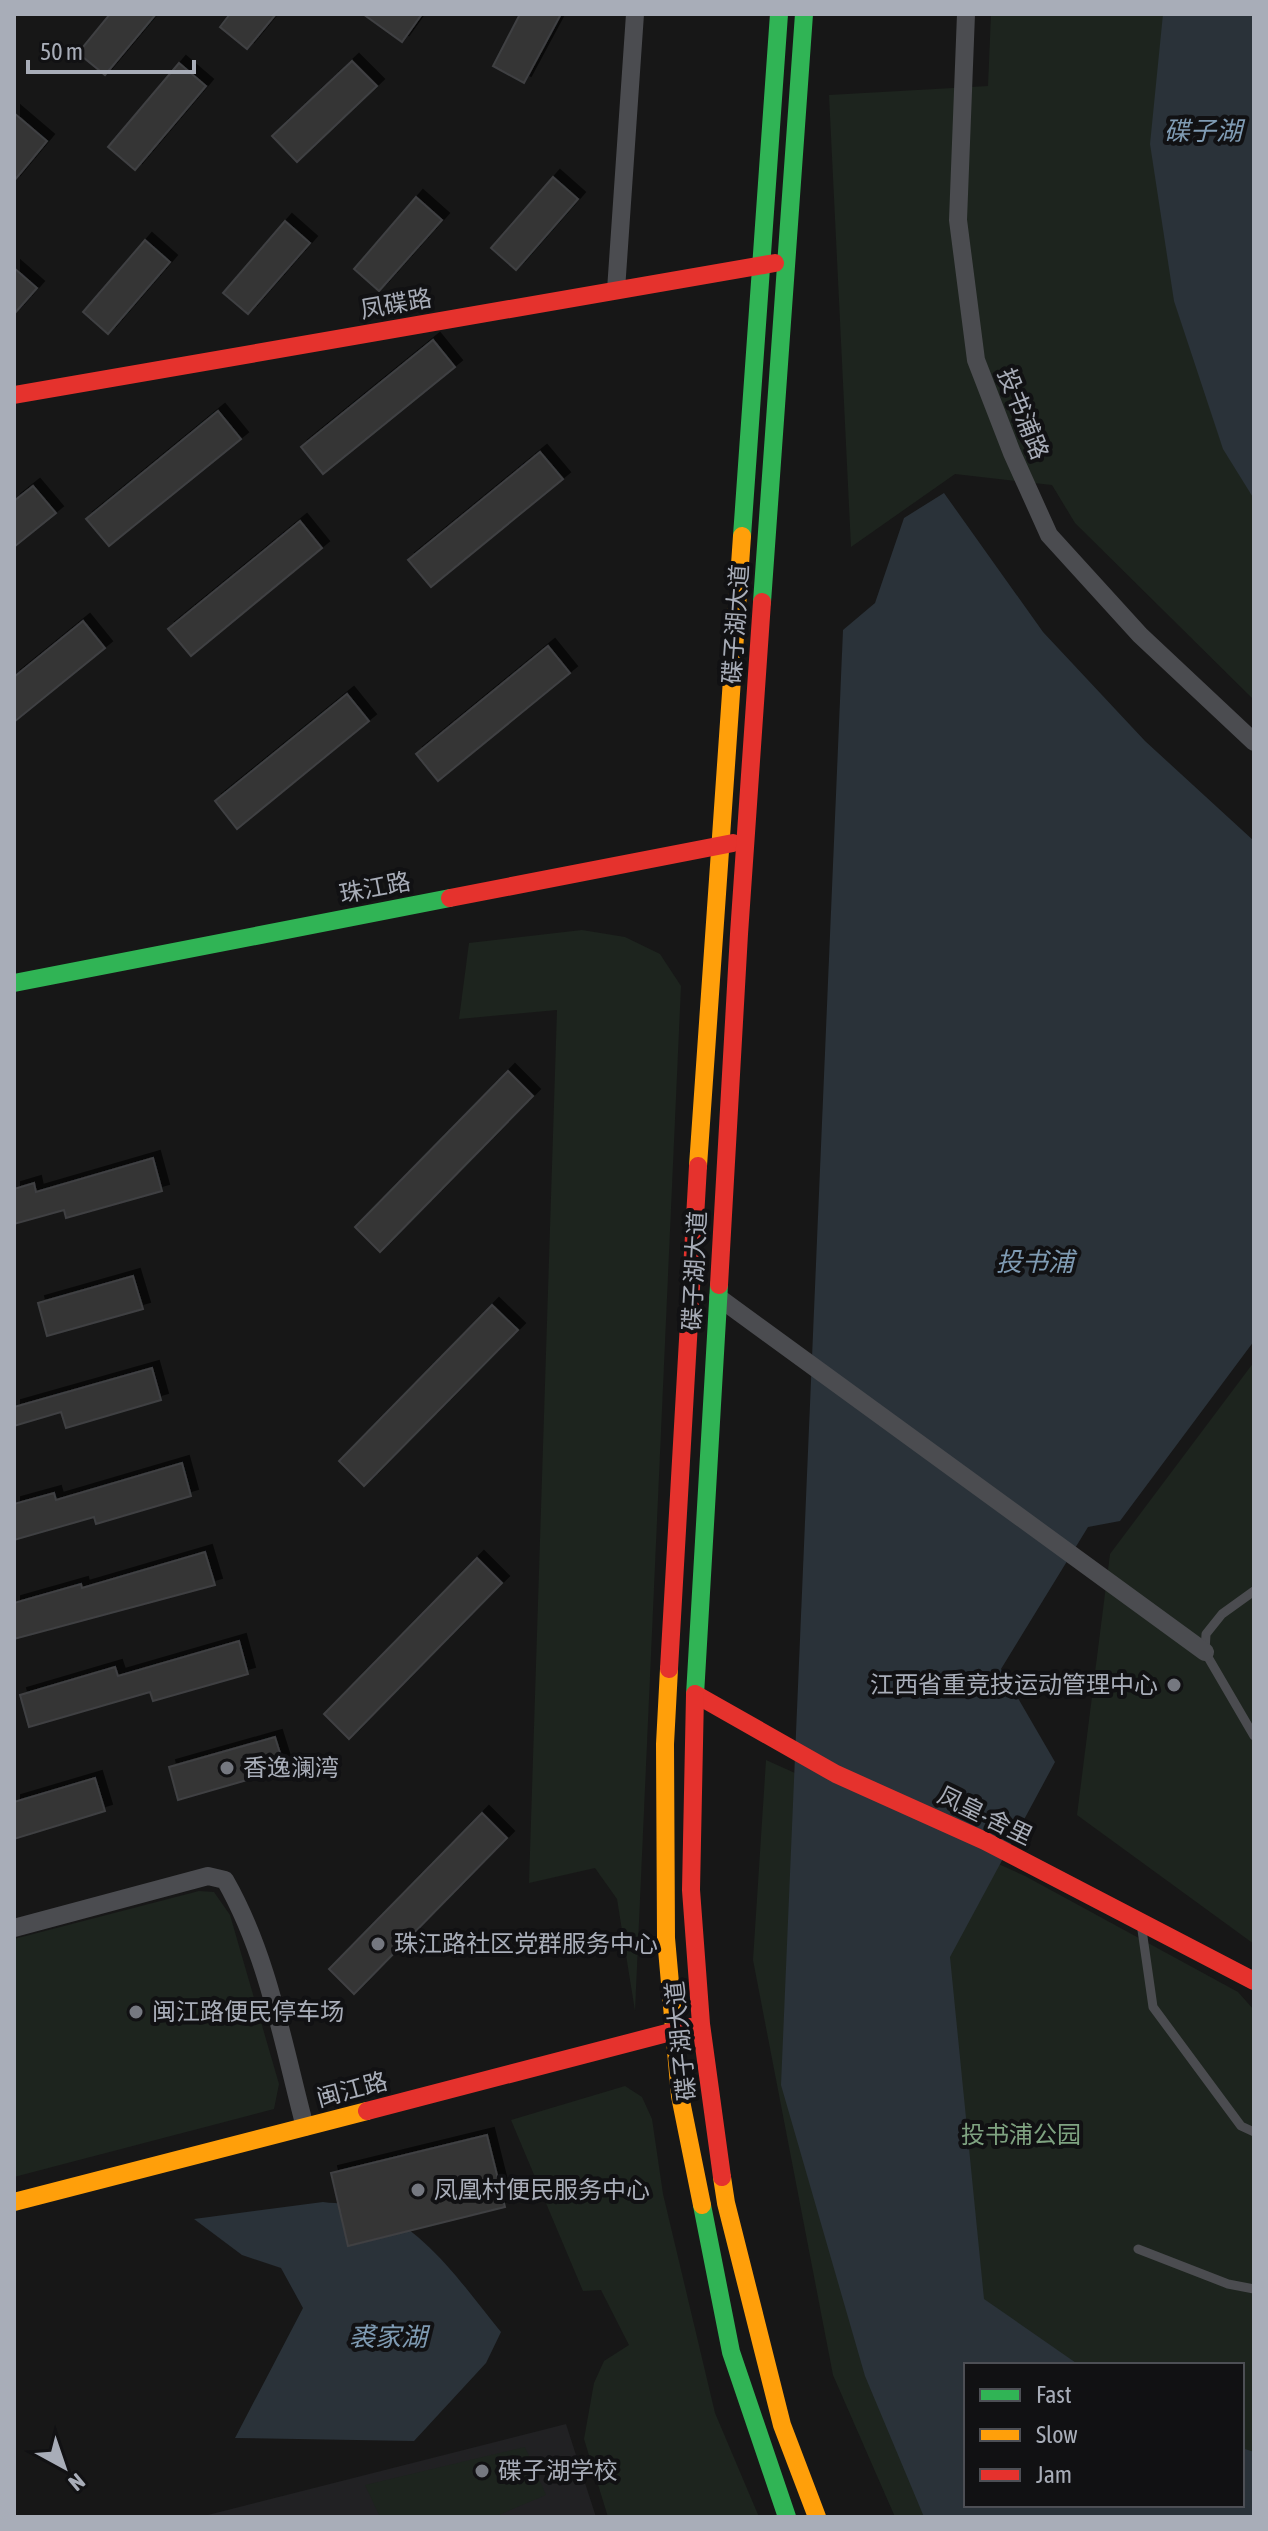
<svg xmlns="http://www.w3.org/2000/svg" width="1268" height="2531" font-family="'Asap Condensed','Noto Sans SC',sans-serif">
<defs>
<filter id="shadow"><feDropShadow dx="7" dy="-7" stdDeviation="0" flood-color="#0009"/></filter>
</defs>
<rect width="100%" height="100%" fill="#171717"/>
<path fill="#212123" d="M566,2424l30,93h-396z"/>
<g fill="#1d241e" fill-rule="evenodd">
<path d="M991,14h208l55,401v285l-179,-177 -23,-38 -97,-11 -104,73 -22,-452 159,-9z"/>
<path d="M582,930l43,7 35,17 21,32 -46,1025 -18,-112 -22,-31 -66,15 28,-873 -98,9 10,-76z"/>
<path d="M1254,1362v582l-177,-129 33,-261z"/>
<path d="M766,1760l259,116 213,116 16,18v507h-359l-62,-142 -80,-415zM966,2365h276v140h-276z"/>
<path d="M199,1891l15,1 16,23 49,169 -5,25 -260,68v-238z"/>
<path d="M625,2086l17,11 10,22 11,75 52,219 44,104h-151l-24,-78 10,-56 10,-22 25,-16 -28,-55 -18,1 -72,-171z"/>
<path d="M525,2447l21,48 -52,22h-114l-15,-32z"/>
</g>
<g fill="#2a3239">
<path d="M1163,14h91v485l-31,-50 -49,-148 -24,-157z"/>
<path d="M944,493l99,139 102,109 109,100v500l-134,180 -32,6 -87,142 54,93 -105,195 34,342 95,66h-113v140h276v-57l12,4v65h-330l-59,-141 -84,-291 62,-1455 32,-27 29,-85z"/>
<path d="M323,2202c15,2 34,1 49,7 56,22 92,78 129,123l-15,31 -72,78 -179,-3 68,-130 -22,-40 -39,-13 -48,-36z"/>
</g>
<g fill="#353536" stroke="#3f4043" stroke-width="2" filter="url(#shadow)">
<path d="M110,14h46l-51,61 -27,-22z"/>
<path d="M230,14h46l-29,35 -27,-22z"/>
<path d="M363,14h59l-20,28z"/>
<path d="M520,14h41l-37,69 -31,-17z"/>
<path d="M352,61l25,25 -80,76 -25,-26z"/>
<path d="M179,63l27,23 -71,84 -27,-23z"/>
<path d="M14,113l33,28 -33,40z"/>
<path d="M553,177l25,22 -62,71 -25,-22z"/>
<path d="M416,197l26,23 -63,71 -25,-22z"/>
<path d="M285,221l25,22 -62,71 -25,-21z"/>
<path d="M145,240l25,22 -62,72 -25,-22z"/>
<path d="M14,268l23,20 -23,26z"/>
<path d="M433,340l22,27 -132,107 -22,-27z"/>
<path d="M218,411l23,28 -132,107 -23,-27z"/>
<path d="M540,452l23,27 -132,108 -23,-27z"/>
<path d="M33,486l23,27 -42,34v-46z"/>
<path d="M300,521l22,27 -131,108 -23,-27z"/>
<path d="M83,621l22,27 -91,74v-45z"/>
<path d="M548,646l22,27 -132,108 -22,-27z"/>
<path d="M347,694l22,27 -132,108 -22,-28z"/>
<path d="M508,1071l25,25 -153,156 -25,-25z"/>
<path d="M153,1158l9,33 -96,27 -2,-8 -50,14v-35l20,-6 2,9z"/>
<path d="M133,1276l10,33 -96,27 -9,-33z"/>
<path d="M492,1305l26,25 -154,156 -25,-25z"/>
<path d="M152,1368l9,32 -95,28 -5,-16 -47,14v-19z"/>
<path d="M182,1463l9,33 -95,28 -2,-7 -80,23v-36l40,-11 2,7z"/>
<path d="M205,1552l10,33 -201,54v-36l67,-19 1,4z"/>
<path d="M477,1558l25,25 -153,156 -25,-25z"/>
<path d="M239,1641l9,33 -95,27 -3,-9 -121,35 -9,-32 95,-28 3,9z"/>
<path d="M275,1737l10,32 -107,31 -9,-33z"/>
<path d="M95,1778l10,33 -91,28v-37z"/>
<path d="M482,1813l25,25 -153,156 -25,-25z"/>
<path d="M487,2135l18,72 -157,39 -17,-73z"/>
</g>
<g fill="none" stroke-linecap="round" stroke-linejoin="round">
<g stroke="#4b4c50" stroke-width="9">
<path d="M1254,1591l-32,23 -16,20 -1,18 49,84"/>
<path d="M1142,1930l11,77 88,119 13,6"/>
<path d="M1138,2249l90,35 26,5"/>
</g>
<g stroke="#4b4c50" stroke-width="18">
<path d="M966,14l-8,206 18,140 36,93 37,82 91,100 114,107"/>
<path d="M616,290l19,-276"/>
<path d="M718,1297l487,355"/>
<path d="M14,1928l194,-52 17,4c43,75 58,164 80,247"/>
</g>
<g stroke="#30b455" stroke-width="18">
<path d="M742,536l37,-522"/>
<path d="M762,602l42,-588"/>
<path d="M14,983l436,-85"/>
<path d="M695,1695l24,-410"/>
<path d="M702,2205l29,147 56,165"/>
</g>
<g stroke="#ff9f0a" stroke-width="18">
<path d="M698,1166l44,-630"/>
<path d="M669,1669l-4,75 1,194 14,158 22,109"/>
<path d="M722,2177l4,26 56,222 35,92"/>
<path d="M14,2202l353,-91"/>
</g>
<g stroke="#e5322d" stroke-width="18">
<path d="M14,395l761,-132"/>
<path d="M450,898l283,-55"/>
<path d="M719,1285l20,-351 23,-332"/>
<path d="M669,1669l29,-503"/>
<path d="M695,1694l141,80 149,67 269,140"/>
<path d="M695,1695l-4,195 10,134 21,153"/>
<path d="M367,2111l323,-84"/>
</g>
</g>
<g fill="#757880" stroke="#111113" stroke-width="3">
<circle cx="1174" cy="1685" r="8"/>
<circle cx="227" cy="1768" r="8"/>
<circle cx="378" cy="1944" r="8"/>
<circle cx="136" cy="2012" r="8"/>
<circle cx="418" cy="2190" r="8"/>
<circle cx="482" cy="2471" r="8"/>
</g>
<g text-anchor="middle" stroke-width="8" stroke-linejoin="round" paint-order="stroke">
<g font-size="24" fill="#a8adb8" stroke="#111113">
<text transform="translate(396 304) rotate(-10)" y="8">凤碟路</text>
<text transform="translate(1023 414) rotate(68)" y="8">投书浦路</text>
<text transform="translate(736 624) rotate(-86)" y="8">碟子湖大道</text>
<text transform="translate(375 888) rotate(-11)" y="8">珠江路</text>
<text transform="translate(695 1271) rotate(-87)" y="8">碟子湖大道</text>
<text transform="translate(985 1816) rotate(26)" y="8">凤皇-舍里</text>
<text transform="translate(681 2041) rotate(-96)" y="8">碟子湖大道</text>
<text transform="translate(352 2090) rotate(-15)" y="8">闽江路</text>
</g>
<g font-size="24" fill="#a8adb8" stroke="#111113" text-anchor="start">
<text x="1158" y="1693" text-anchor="end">江西省重竞技运动管理中心</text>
<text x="243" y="1776">香逸澜湾</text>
<text x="394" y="1952">珠江路社区党群服务中心</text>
<text x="152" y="2020">闽江路便民停车场</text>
<text x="434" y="2198">凤凰村便民服务中心</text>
<text x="498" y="2479">碟子湖学校</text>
</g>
<g font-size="24" fill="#7fa381" stroke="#111113">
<text x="1021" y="2143">投书浦公园</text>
</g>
<g font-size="26" font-style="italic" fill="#7f9bb3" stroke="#111113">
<text x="1203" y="140">碟子湖</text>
<text x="1035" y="1271">投书浦</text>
<text x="388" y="2346">裘家湖</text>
</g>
</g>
<rect width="1268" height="2531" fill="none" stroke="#a8adb8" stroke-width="32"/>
<rect x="964" y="2363" width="280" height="144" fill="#111113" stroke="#4d4f55" stroke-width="2"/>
<rect x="980" y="2389" width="40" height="12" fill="#30b455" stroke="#4d4f55" stroke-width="2"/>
<text x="1036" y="2403" font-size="24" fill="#a8adb8">Fast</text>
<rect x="980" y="2429" width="40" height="12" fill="#ff9f0a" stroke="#4d4f55" stroke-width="2"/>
<text x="1036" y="2443" font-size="24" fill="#a8adb8">Slow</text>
<rect x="980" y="2469" width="40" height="12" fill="#e5322d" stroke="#4d4f55" stroke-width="2"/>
<text x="1036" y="2483" font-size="24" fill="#a8adb8">Jam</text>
<g transform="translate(64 2467) rotate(140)" stroke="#111113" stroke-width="6" paint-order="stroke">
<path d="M0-6L14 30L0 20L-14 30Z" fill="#a8adb8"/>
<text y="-12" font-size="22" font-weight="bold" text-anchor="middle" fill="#a8adb8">N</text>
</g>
<path d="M28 60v12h166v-12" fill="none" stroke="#a8adb8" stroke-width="4"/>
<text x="40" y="60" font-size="24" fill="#a8adb8" stroke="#111113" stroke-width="6" paint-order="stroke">50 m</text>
</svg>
